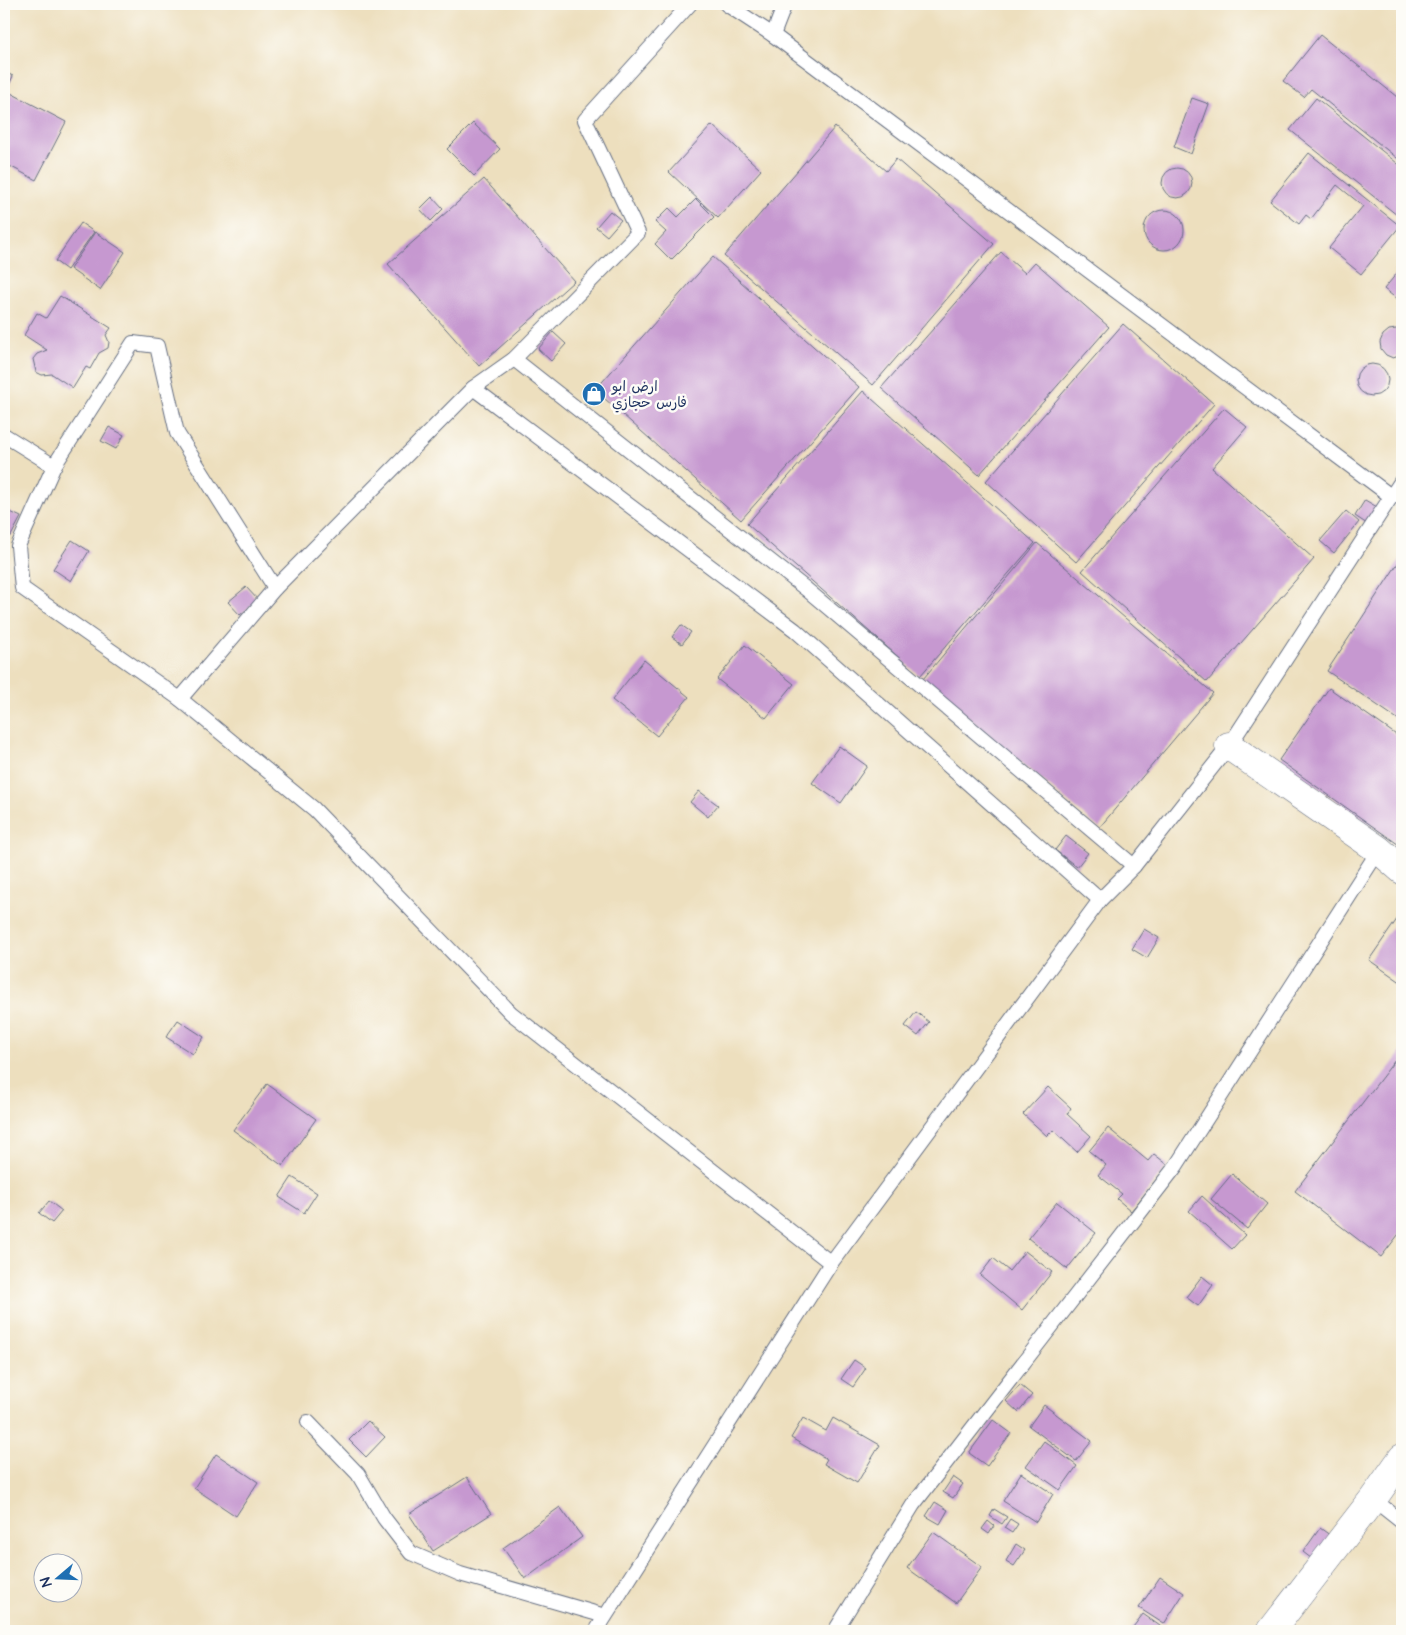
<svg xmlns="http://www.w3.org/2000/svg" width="1406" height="1635" font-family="'Architects Daughter','Playpen Sans Arabic',sans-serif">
<rect width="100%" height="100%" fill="#fdfcf7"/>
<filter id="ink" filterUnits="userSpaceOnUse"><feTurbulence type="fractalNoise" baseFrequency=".02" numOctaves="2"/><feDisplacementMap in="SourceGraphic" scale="10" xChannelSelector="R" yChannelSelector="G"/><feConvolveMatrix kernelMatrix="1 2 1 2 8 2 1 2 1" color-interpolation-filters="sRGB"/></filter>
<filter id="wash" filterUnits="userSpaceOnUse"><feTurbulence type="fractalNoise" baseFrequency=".0096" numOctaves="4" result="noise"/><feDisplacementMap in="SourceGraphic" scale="20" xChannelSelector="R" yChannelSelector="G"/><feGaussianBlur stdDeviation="1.12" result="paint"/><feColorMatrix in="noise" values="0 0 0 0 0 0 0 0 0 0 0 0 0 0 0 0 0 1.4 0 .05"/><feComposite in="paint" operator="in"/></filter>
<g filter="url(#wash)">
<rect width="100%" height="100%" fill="#eddfbe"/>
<g id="blocks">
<g fill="#c698d0">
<path d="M1320,35l82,66v61l-91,-73 -7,8 -21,-16z"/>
<path d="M4,72l9,4 -9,21z"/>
<path d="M7,91l59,31 -30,58 -32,-17v-65z"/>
<path d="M1192,98l17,6 -18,50 -17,-7z"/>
<path d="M1316,98l86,69v52l-112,-89z"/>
<path d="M473,123l27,26 -26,27 -27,-27z"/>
<path d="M712,125l49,45 -43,48 -49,-46z"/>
<path d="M835,127l51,44 10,-12 98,85 -121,141 -149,-129z"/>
<path d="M1309,153l91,73 -39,48 -32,-26 34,-42 -26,-21 -26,34 -5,-4 -7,9 -29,-23z"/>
<circle cx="1177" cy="183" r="15"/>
<path d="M484,179l90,102 -95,85 -91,-102z"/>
<path d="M432,197l11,12 -12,12 -11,-12z"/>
<path d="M696,199l18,18 -43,43 -16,-16 11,-12 -11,-10 14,-14 9,9z"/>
<circle cx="1164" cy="230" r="20"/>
<path d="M610,211l11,9 -14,16 -11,-9z"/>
<path d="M81,223l13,9 -27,38 -12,-9z"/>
<path d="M95,232l30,20 -25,38 -30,-21z"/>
<path d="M1001,252l24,21 10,-11 74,65 -130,148 -98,-87z"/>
<path d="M713,257l146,130 -118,133 -146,-130z"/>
<path d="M1402,267v36l-18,-14z"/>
<path d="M60,296l51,32 -5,7 3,7 -1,6 -9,5 -9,16 -4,-2 -13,21 -21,-14 -10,1 -6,-3 -3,-13 4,-5 10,-4 -23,-15 13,-22 9,5z"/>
<path d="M1123,324l91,80 -138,158 -90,-81z"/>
<path d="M1396,329l6,2v24l-9,3 -7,-3 -5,-6 -1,-7 3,-7 6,-5z"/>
<path d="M553,332l13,12 -15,17 -13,-12z"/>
<circle cx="1372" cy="380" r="16"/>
<path d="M863,391l172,152 -115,133 -173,-152z"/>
<path d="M1224,408l23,19 -35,41 102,91 -107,123 -125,-111z"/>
<path d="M109,427l15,8 -8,14 -15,-8z"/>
<path d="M1365,500l12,7 -10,17 -12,-8z"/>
<path d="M4,509l17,8 -10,19 -7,-3z"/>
<path d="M1346,511l13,11 -25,31 -14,-12z"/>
<path d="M72,540l17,11 -18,30 -18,-12z"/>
<path d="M1037,543l176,150 -114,135 -176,-149z"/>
<path d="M1402,557v165l-75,-51z"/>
<path d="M246,587l12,13 -18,15 -12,-13z"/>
<path d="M681,625l10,7 -9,12 -10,-7z"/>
<path d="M745,645l49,39 -28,34 -49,-39z"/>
<path d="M644,660l45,37 -32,39 -45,-36z"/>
<path d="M1329,688l73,51v108l-123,-87z"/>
<path d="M839,746l28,20 -26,37 -29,-20z"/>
<path d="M699,791l19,14 -10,12 -18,-15z"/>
<path d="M1066,836l22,17 -11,14 -22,-17z"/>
<path d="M1402,912v71l-33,-23z"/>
<path d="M1144,929l15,9 -12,20 -15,-9z"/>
<path d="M916,1012l13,10 -11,14 -13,-10z"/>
<path d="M178,1020l26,17 -11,17 -27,-17z"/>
<path d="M1402,1051v179l-21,27 -86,-66z"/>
<path d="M267,1084l49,35 -33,47 -50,-36z"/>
<path d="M1048,1087l23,21 -4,6 24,22 -14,16 -24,-22 -6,6 -24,-22z"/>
<path d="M1108,1128l40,33 6,-7 14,11 -37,46 -14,-12 5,-5 -24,-19 8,-10 -17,-14z"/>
<path d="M1232,1174l35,30 -20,25 -36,-30z"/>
<path d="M292,1177l25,16 -13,20 -25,-16z"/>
<path d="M1202,1196l43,39 -13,14 -43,-38z"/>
<path d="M49,1201l13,10 -10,12 -13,-10z"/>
<path d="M1057,1202l39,31 -29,36 -39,-31z"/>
<path d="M1025,1251l27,21 -30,38 -42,-35 13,-17 16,13z"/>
<path d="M1202,1276l11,9 -15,21 -12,-9z"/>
<path d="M854,1360l12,8 -13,19 -12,-8z"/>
<path d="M1020,1385l12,10 -14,17 -12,-11z"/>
<path d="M1044,1405l48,36 -16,20 -47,-35z"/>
<path d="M803,1418l23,13 7,-13 47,27 -23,38 -33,-19 3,-5 -36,-21z"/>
<path d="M993,1420l18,13 -24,33 -18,-13z"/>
<path d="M368,1421l17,16 -19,20 -17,-17z"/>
<path d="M1044,1441l33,25 -17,24 -34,-24z"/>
<path d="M216,1454l42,28 -22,34 -42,-28z"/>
<path d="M1021,1473l32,21 -17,28 -33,-21z"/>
<path d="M467,1477l24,37 -58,37 -24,-37z"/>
<path d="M953,1477l10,7 -10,14 -10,-6z"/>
<path d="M935,1502l13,8 -8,14 -14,-8z"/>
<path d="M560,1507l22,30 -57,42 -22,-31z"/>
<path d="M994,1509l13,8 -5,7 -12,-8z"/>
<path d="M1010,1519l8,5 -6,9 -8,-5z"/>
<path d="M988,1521l6,5 -5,8 -7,-5z"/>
<path d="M1320,1528l14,10 -18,24 -13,-10z"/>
<path d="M933,1532l49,35 -26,36 -49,-35z"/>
<path d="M1016,1544l9,6 -11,16 -8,-5z"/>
<path d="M1160,1577l24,16 -20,31 -25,-16z"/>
<path d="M1143,1614l24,17h-37z"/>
</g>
</g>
</g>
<g filter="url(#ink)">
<use href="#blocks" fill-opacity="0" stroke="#646d80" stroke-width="1"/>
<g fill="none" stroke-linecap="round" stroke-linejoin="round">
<g stroke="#646d80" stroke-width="16">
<g id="service">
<path d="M726,4l47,31 619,462"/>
<path d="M773,35l12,-31"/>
<path d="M514,359l292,230 328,277"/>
<path d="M473,388l322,242 305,270"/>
<path d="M4,435l50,31 79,-123 24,3 20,87 98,155 198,-200 41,-29 124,-126 -53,-113 105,-116"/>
<path d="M54,466l-36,80 4,42 158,111"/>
<path d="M275,588l-95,111 134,110 197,204 320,250"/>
<path d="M308,1422l50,52 26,44 27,35 49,21 145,42"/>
<path d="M1373,1499l29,23"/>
<path d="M596,1631l235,-368 269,-363 34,-34 95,-120 173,-266"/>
<path d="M835,1631l78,-126 263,-339 203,-316"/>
</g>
</g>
<g stroke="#646d80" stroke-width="29">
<path id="minor" d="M1271,1631l102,-132 29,-41"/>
</g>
<g stroke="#646d80" stroke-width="29">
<path id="tertiary" d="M1229,746l150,104 23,20"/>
</g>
<use href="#service" stroke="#fff" stroke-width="14"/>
<use href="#minor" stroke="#fff" stroke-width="28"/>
<use href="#tertiary" stroke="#fff" stroke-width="28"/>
</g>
</g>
<defs>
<g id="shop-disc" transform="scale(1.25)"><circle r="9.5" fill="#1f6fb2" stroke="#fdfcf7"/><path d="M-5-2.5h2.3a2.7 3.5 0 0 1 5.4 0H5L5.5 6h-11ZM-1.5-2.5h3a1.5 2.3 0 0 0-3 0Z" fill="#fff"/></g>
</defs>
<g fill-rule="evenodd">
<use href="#shop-disc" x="594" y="394"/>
</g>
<g text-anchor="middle" stroke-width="5" stroke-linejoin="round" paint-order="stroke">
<g font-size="14" fill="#1b2f5e" stroke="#fdfcf7" text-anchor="start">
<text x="612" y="391">ارض ابو<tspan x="612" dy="16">فارس حجازي</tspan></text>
</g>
</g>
<rect width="1406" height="1635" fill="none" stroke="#fdfcf7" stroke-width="20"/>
<g transform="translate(58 1578) rotate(251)"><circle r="24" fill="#fdfcf7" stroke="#a3aaba"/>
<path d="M0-4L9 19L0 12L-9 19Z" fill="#1f6fb2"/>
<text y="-8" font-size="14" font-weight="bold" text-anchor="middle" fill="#1b2f5e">N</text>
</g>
</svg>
